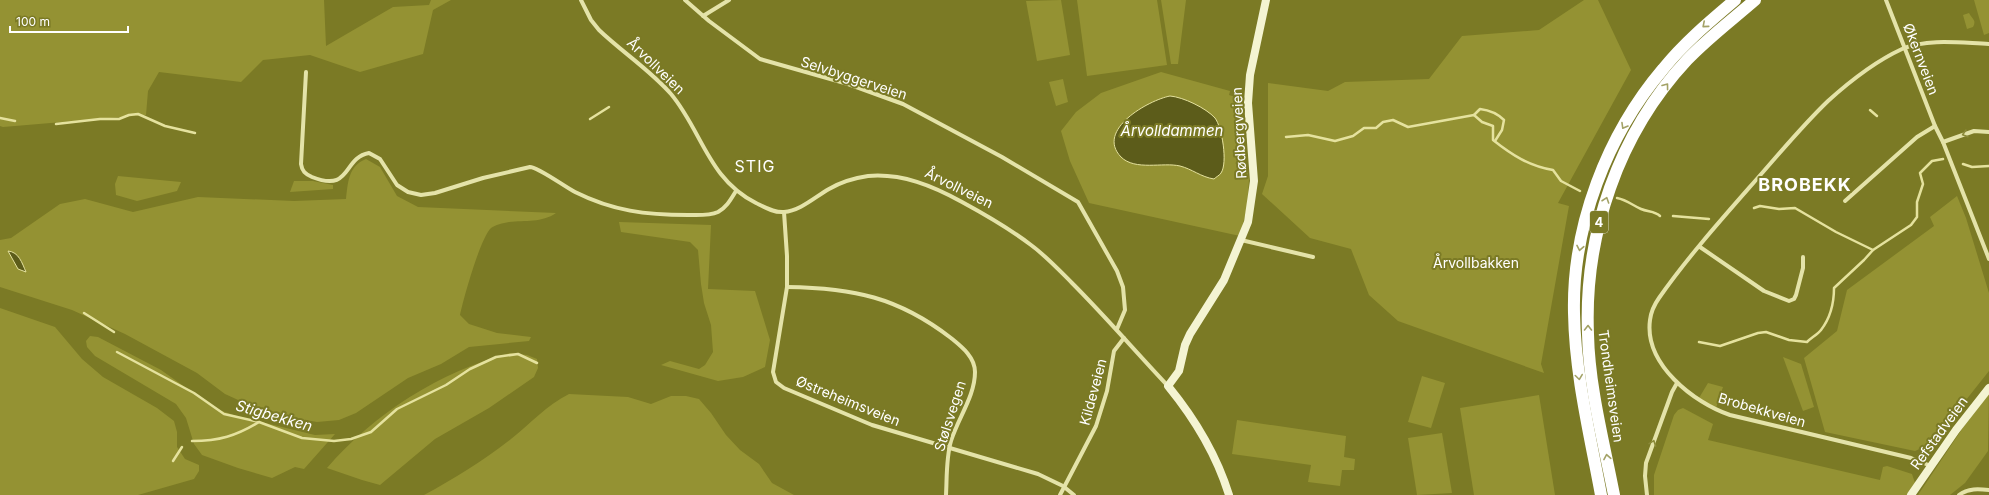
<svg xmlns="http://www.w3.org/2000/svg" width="1989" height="495" font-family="Inter,sans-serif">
<rect width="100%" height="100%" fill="#7b7a25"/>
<g fill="#949233">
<path d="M0,0h324l2,46 67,-39 36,-2 2,-5h20l-18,10 -10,44 -63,18 -50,-17 -47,5 -22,22 -82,-10 -11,19 -2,24 -143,12 -3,-1z"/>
<path d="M1061,0l9,55 -33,6 -11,-60z"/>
<path d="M1077,0h80l10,65 -80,11z"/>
<path d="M1161,0h25l-8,64h-7z"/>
<path d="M1584,0h14l33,70 -73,133 11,3 -28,158 3,9 -146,-52 -29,-26 -18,-46 -41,-11 -48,-44 6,-18v-93l60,8 17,-9 84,-3 33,-43 77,-6z"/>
<path d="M1974,0h15v33l-5,2z"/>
<path d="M1969,13c3,6 8,7 4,14l-6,2 -4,-14z"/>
<path d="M1161,72l69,19 -1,4 13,4 3,59 4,22 -2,27 -7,29 -151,-33 -19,-42 -9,-30 15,-19 25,-19z"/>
<path d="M1063,79l5,23 -12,4 -7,-24z"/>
<path d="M366,159l14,8 17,29 21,11 138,6c-14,10 -31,7 -47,9 -6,1 -14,3 -18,6 -11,11 -27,69 -31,87l9,9 28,9 34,4 -2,4 -60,6 -28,17 -33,14 -52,35 -17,7 -22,2 -23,-4 -47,-14 -22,-10 -28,-21 -72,-39 -53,-24 -72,-23v-47l11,-2 49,-34 25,-5 48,13 65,-15 96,4 52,-2c2,-16 2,-33 20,-40z"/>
<path d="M118,176l63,6 -4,9 -40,10 -21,-6 -1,-11z"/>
<path d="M294,181h19l20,4v4l-43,3z"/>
<path d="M1957,196l9,22 23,75v78l-58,73 -16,7 -90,-19 -21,-74 33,-27 10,-41 87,-64 -4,-9z"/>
<path d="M619,222l92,3 -3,64 47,2 15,49 -5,27 -22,10 -25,4 -57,-16 9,-4 29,8 6,-4 8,-13 -2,-27 -7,-22 -3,-19 -3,-34 -8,-8 -69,-10z"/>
<path d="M0,308l55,19 27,32 21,18 54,31 17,13 3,11v15l8,12 14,6v6l-5,8 -56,16h-138z"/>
<path d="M90,336l8,1 63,33 55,39 24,8 75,18 20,-1 -31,35 -9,-2 -23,11 -34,-10 -36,-13 -8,-11 -8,-26 -10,-14 -81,-48 -8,-9 -1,-6z"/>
<path d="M510,353l17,2 10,4 1,9 -4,9 -45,31 -54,31 -55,46 -18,-5 -35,-12c48,-55 112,-96 183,-115z"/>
<path d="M1783,357l18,7 13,43 -11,4z"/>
<path d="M1422,376l23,7 -14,45 -23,-6z"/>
<path d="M1708,383l15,4 -7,21 -17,-10z"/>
<path d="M569,394l59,3 23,7 20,-8h15l13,3 12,14 15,22 14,15 19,14 13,19 22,12h-370c30,-16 60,-35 87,-56 19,-15 36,-34 58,-45z"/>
<path d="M1989,394l-1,57 -23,32 -15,12h-32l46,-69z"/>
<path d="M1539,395l16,100h-81l-14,-87z"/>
<path d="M1683,408l30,16 -5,16 172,40 3,-13 4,-1 25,8 3,9 -8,12h-253v-20l20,-60 4,-5z"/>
<path d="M1237,420l109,16 -2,21 11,2 -1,11h-12l-2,16 -32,-4 3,-17 -79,-11z"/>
<path d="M1442,433l10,60 -35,2 -9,-57z"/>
</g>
<g fill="#5c5c1a" stroke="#e5e29e">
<path d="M1170,96c13,1 36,12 45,22 7,9 13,45 6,55 -1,2 -5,4 -7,6 -13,-2 -22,-10 -34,-13 -17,-4 -45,5 -59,-9 -26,-27 28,-57 49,-61z"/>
<path d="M8,251c11,1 14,12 18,21l-8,-3z"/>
</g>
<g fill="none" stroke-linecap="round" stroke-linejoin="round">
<g stroke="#e5e29e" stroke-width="2.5">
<path d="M1870,110l7,6"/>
<path d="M1474,115l6,-6c8,1 18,5 24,11l-2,10 -7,11"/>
<path d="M0,118l15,3"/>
<path d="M590,119l19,-12"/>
<path d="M56,124l44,-5h19l10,-4 9,-1 27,12 30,7"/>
<path d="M1286,137l22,-2 27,6 18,-5 11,-8h12l7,-6 10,-2 15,7 66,-12 8,7 11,4v14c19,15 36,26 60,30l8,11 19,10"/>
<path d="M1963,164l9,3 17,-1"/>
<path d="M1617,198c10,2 15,7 24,11 7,3 14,2 19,7"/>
<path d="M1754,208l6,-2 19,3 16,-1 41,24 37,18 38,-25 6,-8v-15l6,-18 -3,-11 12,-12 11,-2"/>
<path d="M1673,216l36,3"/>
<path d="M84,313l30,19"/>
<path d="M1699,342l21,4 38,-13 8,-1 23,8 18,2c4,-4 11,-8 14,-12 10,-13 13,-28 13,-42l30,-28 9,-10"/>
<path d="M117,352l77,41 30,21 35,8 43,16 32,3 17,-2 20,-7 26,-23 49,-24 24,-16 26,-12 22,-3 19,9"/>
<path d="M192,441c27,0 44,-5 67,-19"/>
<path d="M173,461l9,-14"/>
</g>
<g stroke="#e4e3a9" stroke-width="4">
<path d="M581,0l10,20 8,10c23,22 51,40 72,64 31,37 37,85 85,109 8,4 18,10 28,9 16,-1 31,-15 45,-23 12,-7 25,-11 39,-13 34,-3 65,10 94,26 24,13 48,27 69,43 15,11 28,25 41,38 33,33 63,68 96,103"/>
<path d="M685,0l24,21 51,38 88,25 55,20 99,53 76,45 39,69 6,16 2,23 -8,19"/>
<path d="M1886,0l49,126 8,16 46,117"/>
<path d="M703,16l26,-16"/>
<path d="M306,72l-5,92c1,7 4,10 11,13 40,16 30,-19 57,-24l11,6 17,26 11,7 13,3 14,-2 48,-15 47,-11c8,0 35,20 45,25 38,19 71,23 113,23 10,0 21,1 30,-3 9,-5 13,-13 18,-21"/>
<path d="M1943,142l31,-11 15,1"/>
<path d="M1845,201l72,-64 18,-11"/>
<path d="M784,212l3,44v31l-14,85 3,10 8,6 88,37 166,49 25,12 11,9"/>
<path d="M1241,240l72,17"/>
<path d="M1700,247l64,44 25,10 5,-2 2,-4 7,-27v-11"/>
<path d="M787,287c66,1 111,10 164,51 11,9 24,19 24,34 0,24 -17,46 -24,69 -5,17 -4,36 -5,54"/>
<path d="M1931,466l-20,-8 -181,-43c-36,-12 -86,-51 -80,-95 1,-8 4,-15 9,-22 30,-43 69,-86 104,-126 21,-24 42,-49 65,-71 21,-19 48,-40 74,-52 27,-11 59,-6 87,-5"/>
<path d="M1060,495l36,-69 11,-35 7,-40 10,-13"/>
<path d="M1647,495l-2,-19 1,-13 26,-71 5,-9"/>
<path d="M1959,495c9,-7 20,-6 30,-5"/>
</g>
<g stroke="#f4f4d2" stroke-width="8">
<path d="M1229,495c-13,-42 -34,-76 -61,-109l11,-15 6,-26 5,-11 34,-54 24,-58 6,-41 -6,-78 2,-28 16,-75"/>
<path d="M1911,495l45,-65 33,-42"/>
</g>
<g stroke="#fff" stroke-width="12">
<path d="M1601,495c-11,-60 -26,-120 -27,-182 -2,-87 33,-178 89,-244 21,-26 46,-47 72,-69"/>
<path d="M1614,495c-10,-52 -25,-108 -26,-161 -4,-99 30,-200 99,-274 21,-22 45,-40 68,-60"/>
</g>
</g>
<defs><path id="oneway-chevron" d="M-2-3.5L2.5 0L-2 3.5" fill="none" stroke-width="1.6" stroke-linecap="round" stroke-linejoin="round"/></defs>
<g stroke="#a3a266">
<use href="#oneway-chevron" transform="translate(1705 25) rotate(139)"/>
<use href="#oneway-chevron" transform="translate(1666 86) rotate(-53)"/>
<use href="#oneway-chevron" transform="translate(1624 126) rotate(120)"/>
<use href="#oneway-chevron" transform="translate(1606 200) rotate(-71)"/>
<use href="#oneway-chevron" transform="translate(1580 248) rotate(101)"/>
<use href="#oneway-chevron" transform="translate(1588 328) rotate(-90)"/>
<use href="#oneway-chevron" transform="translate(1579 377) rotate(82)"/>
<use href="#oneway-chevron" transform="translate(1607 457) rotate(-100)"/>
</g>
<g stroke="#8b8a39">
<use href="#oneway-chevron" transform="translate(1965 134) rotate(164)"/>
<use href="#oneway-chevron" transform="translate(1653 443) rotate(-70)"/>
</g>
<g text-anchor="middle" stroke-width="4" stroke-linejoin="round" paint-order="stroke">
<rect fill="#7b7a25" stroke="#d7d7be" stroke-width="1" x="1590" y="211" width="18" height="22" rx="3"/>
<g font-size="13" font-weight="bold" fill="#fff">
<text x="1599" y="227">4</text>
</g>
<g font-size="14" fill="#fff" stroke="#7b7a25">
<text transform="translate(1921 59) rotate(69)" y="5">Økernveien</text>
<text transform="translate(656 66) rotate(44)" y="5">Årvollveien</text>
<text transform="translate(854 78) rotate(18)" y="5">Selvbyggerveien</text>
<text transform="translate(1239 133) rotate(-93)" y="5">Rødbergveien</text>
<text transform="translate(959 188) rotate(26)" y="5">Årvollveien</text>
<text transform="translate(1611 386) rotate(82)" y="5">Trondheimsveien</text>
<text transform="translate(1093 392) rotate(-75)" y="5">Kildeveien</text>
<text transform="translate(848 401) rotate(22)" y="5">Østreheimsveien</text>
<text transform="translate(1762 410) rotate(16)" y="5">Brobekkveien</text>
<text transform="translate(950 416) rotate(-72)" y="5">Stølsvegen</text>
<text transform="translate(1939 433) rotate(-54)" y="5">Refstadveien</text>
</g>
<g font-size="14" fill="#fff" stroke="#7b7a25">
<text x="1476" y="268">Årvollbakken</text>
</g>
<g font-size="15" font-style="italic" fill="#fff" stroke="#7b7a25">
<text x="1172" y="136">Årvolldammen</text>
<text transform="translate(274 416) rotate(16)" y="5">Stigbekken</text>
</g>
<g font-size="16" letter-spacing="1" fill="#fff" stroke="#7b7a25">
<text x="755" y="172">STIG</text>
</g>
<g font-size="18" font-weight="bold" letter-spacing="1" fill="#fff" stroke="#7b7a25">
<text x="1805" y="191">BROBEKK</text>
</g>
</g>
<path d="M10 26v6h118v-6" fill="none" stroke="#ffffff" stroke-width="2"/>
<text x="16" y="26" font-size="12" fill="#ffffff" stroke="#7b7a25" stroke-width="3" paint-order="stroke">100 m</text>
</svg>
